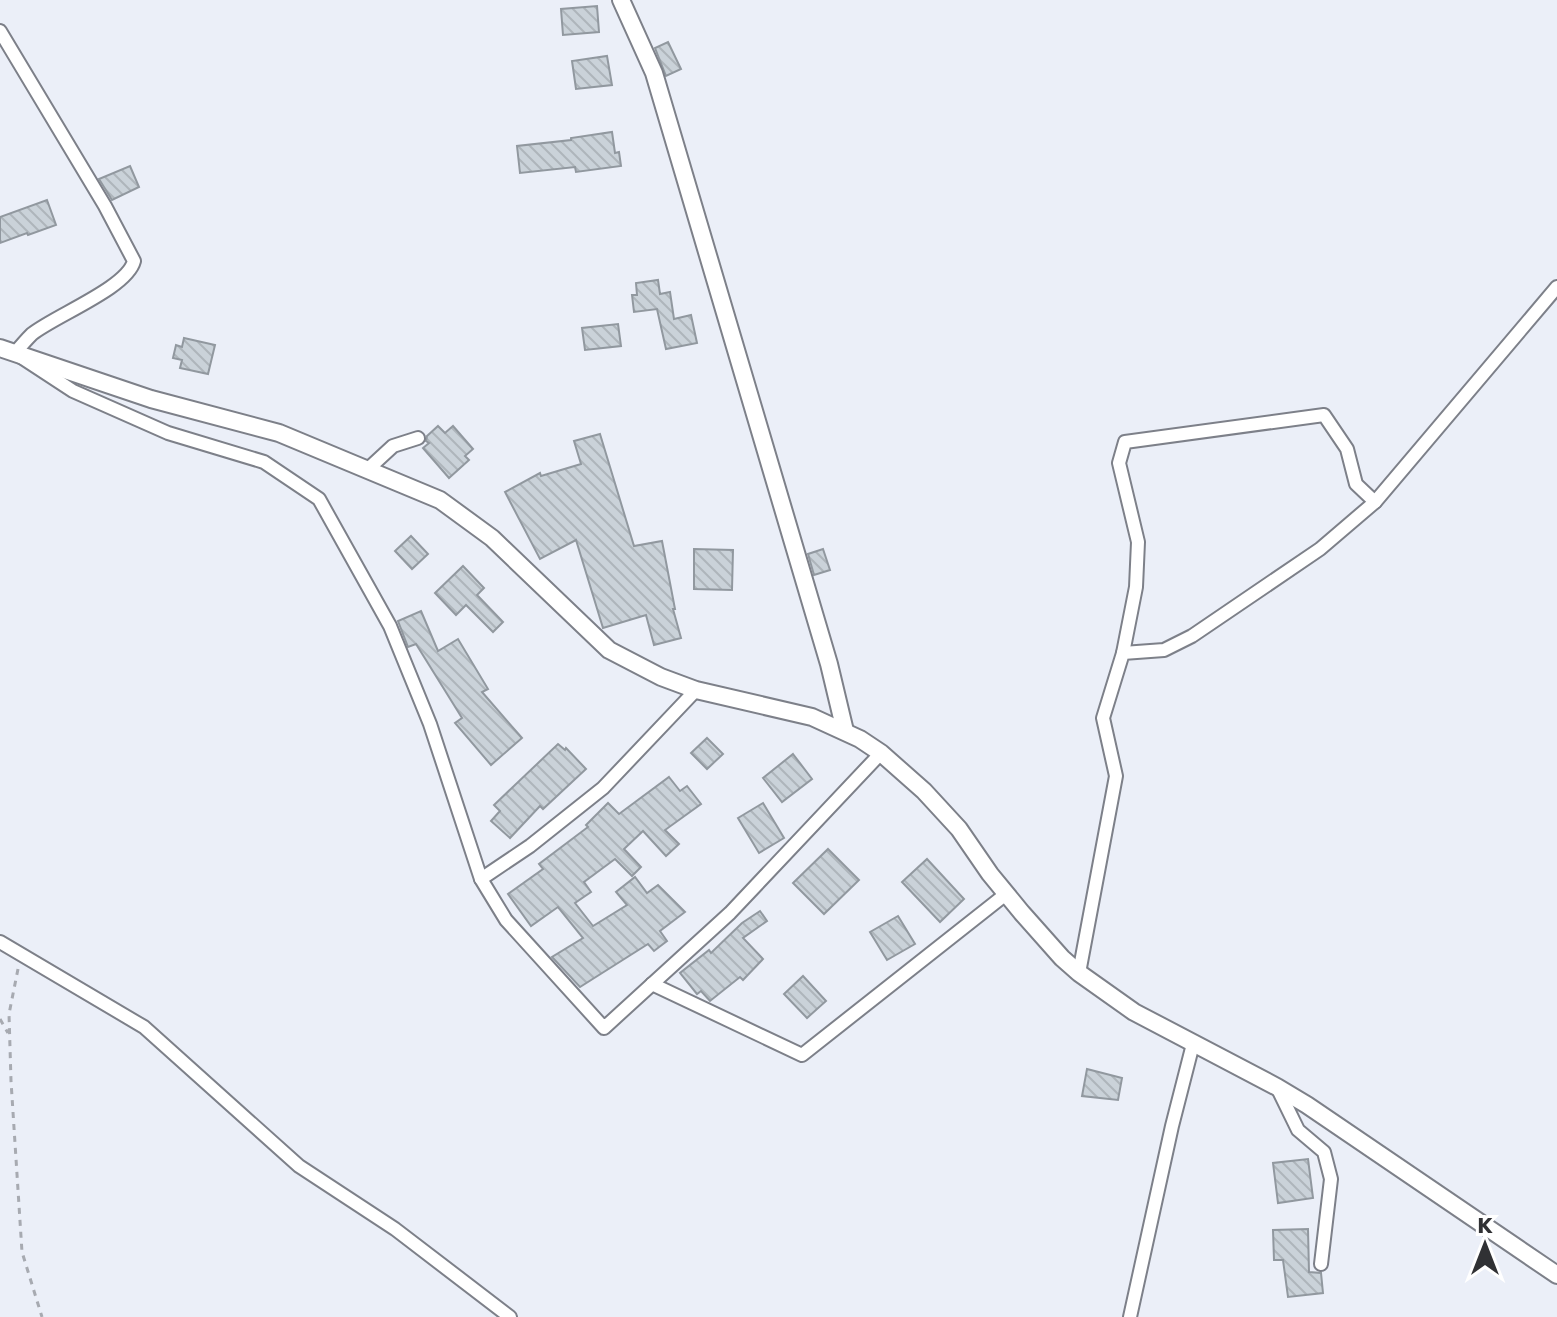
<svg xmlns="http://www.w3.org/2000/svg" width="1557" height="1317" font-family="Jost,sans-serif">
<defs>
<pattern id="building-back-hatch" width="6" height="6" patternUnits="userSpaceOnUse" patternTransform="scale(2)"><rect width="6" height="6" fill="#cad2d9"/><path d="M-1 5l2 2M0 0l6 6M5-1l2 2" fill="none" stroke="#aeb5bb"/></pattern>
</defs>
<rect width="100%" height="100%" fill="#ebeff8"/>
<g fill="url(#building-back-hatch)" stroke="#91989f" stroke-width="2">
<path d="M597,6l2,26 -36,3 -2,-26z"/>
<path d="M668,42l13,27 -15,7 -11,-28z"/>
<path d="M607,56l5,29 -36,4 -4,-28z"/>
<path d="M612,132l3,21 4,-1 2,14 -45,6 -1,-5 -55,6 -3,-27 54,-6v-2z"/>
<path d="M130,166l9,21 -27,13 -13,-21z"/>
<path d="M47,200l9,25 -28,10 -1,-2 -27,10v-26z"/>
<path d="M658,280l2,14 10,-2 4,27 17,-4 6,28 -31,6 -9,-40 -23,3 -2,-17h5l-1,-12z"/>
<path d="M618,324l3,22 -36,4 -3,-22z"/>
<path d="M184,338l31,7 -7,29 -28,-6 2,-8 -9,-2 3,-13 6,2z"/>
<path d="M438,426l7,7 8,-7 20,23 -8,7 4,4 -20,18 -26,-30 6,-5 -3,-2 1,-5z"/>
<path d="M600,434l34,112 28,-5 13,68h-2l8,29 -27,7 -8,-30 -43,13 -27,-88 -36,19 -35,-67 35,-19 1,3 40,-12 -7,-23z"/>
<path d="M411,536l17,18 -16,15 -17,-18z"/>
<path d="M694,549l39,1 -1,40 -38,-1z"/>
<path d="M823,549l7,21 -16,5 -6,-21z"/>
<path d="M463,566l21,22 -7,7 26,27 -10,10 -27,-27 -10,10 -21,-22z"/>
<path d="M421,611l17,40 20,-12 30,50 -6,3 40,46 -31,27 -36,-42 7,-5 -46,-74 -8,3 -10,-26z"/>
<path d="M707,738l16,16 -16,15 -16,-16z"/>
<path d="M558,744l7,6 1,-2 20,21 -43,40 -3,-3 -30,32 -19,-17 9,-10 -6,-6z"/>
<path d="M793,754l19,25 -30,23 -19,-24z"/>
<path d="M669,777l11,14 7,-5 14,18 -36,26 14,14 -13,12 -23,-25 -19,18 17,18 -9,9 -17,-17 -31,23 7,10 -16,11 18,23 34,-21 -11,-13 19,-15 12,16 11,-8 27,27 -25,19 7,10 -13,10 -6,-7 -68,43 -28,-30 31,-19 -25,-31 -27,19 -23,-32 35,-25 -4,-5 49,-37 -2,-2 22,-22 11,11z"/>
<path d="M763,803l21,35 -25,15 -21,-35z"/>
<path d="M828,849l31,31 -35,34 -31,-31z"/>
<path d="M927,859l37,40 -24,23 -38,-40z"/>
<path d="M760,911l7,10 -24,17 20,21 -20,21 -3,-3 -30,24 -9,-10 -4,3 -17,-21 29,-23 2,3 31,-30z"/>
<path d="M898,916l17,28 -28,16 -17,-28z"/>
<path d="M803,976l23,25 -19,17 -23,-24z"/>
<path d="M1087,1069l35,9 -4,22 -36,-4z"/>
<path d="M1308,1159l5,39 -35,5 -5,-40z"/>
<path d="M1308,1229l1,43 12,1 2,20 -35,4 -5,-37h-9l-1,-30z"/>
</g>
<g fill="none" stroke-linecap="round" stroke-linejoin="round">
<g stroke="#7d8089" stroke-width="16">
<g id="minor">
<path d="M0,31l105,175 29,55c-7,27 -78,54 -102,73 -6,6 -12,13 -17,19l58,38 95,42 96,29 55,37 71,127 40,98 51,155 25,41 98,108 126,-115 151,-160"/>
<path d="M367,470l26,-24 25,-8"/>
<path d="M1123,653l13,-66 2,-45 -19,-79 6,-21 199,-27 23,34 9,35 19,18"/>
<path d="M481,879l49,-33 73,-58 93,-98"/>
<path d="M0,942l144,85 155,139 96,63 115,88"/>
<path d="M1079,973l37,-197 -13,-58 20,-65 41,-3 28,-14 128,-87 55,-47 182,-215"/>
<path d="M652,984l150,71 204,-161"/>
<path d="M1277,1087l21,43 26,22 7,27 -10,85"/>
<path d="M1130,1317l42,-191 21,-82"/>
</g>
</g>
<g stroke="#7d8089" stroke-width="20">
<g id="tertiary">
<path d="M621,0l33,73 175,591 16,67"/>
<path d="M0,348l151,51 128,34 161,67 52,38 117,112 52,27 35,13 116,27 48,22 21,14 43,38 35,38 31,45 32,39 40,45 17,15 55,39 143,75 30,18 250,170"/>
</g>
</g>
<g stroke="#a7aab1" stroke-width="3" stroke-dasharray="6 6" stroke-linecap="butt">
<path d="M18,969l-9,45 2,67 11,171 20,65"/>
<path d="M0,1019l8,14"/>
</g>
<use href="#minor" stroke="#fff" stroke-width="12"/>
<use href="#tertiary" stroke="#fff" stroke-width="16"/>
</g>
<g transform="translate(1485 1245)" stroke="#ffffff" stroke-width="6" paint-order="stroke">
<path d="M0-6L14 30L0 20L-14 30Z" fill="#303134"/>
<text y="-12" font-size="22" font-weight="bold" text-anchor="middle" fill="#303134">K</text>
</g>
</svg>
